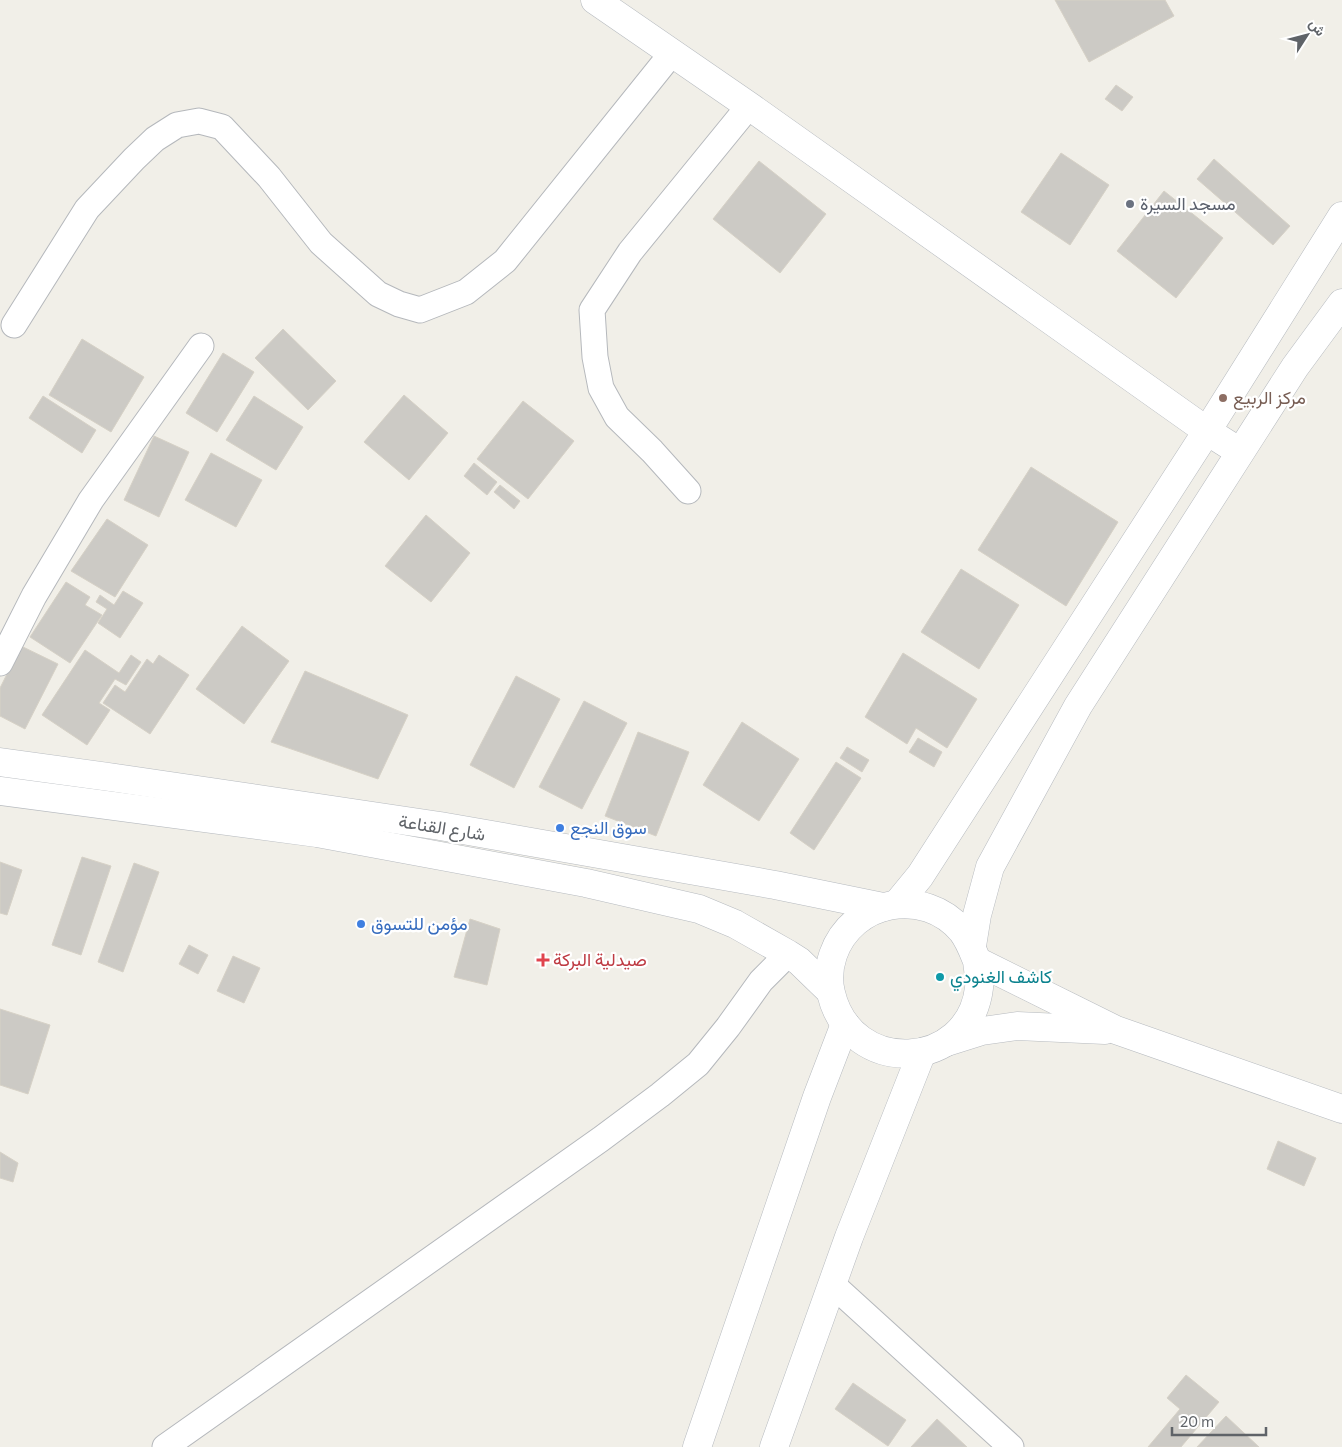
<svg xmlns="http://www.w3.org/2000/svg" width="1342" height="1447" font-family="Commissioner,Vazirmatn,sans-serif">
<rect width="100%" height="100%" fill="#f1efe8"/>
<g fill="#cccac5" stroke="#d6d1c6">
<path d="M1055,0h110l9,16 -85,46z"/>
<path d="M1116,85l17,12 -11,14 -17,-12z"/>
<path d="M1061,153l48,32 -39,60 -49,-33z"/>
<path d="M1214,159l76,67 -17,19 -76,-66z"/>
<path d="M759,161l67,53 -46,59 -67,-54z"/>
<path d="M1164,191l59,47 -47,60 -59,-47z"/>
<path d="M283,329l53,52 -28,29 -53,-52z"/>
<path d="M82,339l62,38 -33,55 -62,-37z"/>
<path d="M223,353l31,19 -37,60 -31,-19z"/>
<path d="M404,395l44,38 -39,47 -45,-38z"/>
<path d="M43,396l53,34 -14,23 -53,-35z"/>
<path d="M254,396l49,31 -27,43 -50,-30z"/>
<path d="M523,401l51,40 -46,58 -51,-40z"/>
<path d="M154,436l35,16 -30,65 -35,-17z"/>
<path d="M211,453l51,27 -26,47 -51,-27z"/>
<path d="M474,463l23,19 -10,13 -23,-19z"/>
<path d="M1031,467l87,55 -52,84 -88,-56z"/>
<path d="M500,485l20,16 -6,8 -20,-17z"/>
<path d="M426,515l44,38 -39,49 -46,-36z"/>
<path d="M107,519l41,26 -33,52 -44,-26z"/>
<path d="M961,569l58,36 -40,64 -58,-37z"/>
<path d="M66,582l24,15 -5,8 17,10 -32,48 -40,-26z"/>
<path d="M123,591l20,12 -23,35 -22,-15 9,-14 -11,-7 4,-7 14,10z"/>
<path d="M242,626l47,35 -45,63 -48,-35z"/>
<path d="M21,646l37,18 -33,65 -25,-13v-28z"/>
<path d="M85,650l34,23 12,-18 10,7 -15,23 -11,-6 -16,24 11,7 -23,35 -45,-30z"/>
<path d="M903,653l74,46 -30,49 -31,-20 -9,16 -42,-27z"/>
<path d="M159,655l30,20 -39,59 -47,-31 12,-18 10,7 22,-33 6,5z"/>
<path d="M305,671l103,44 -30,64 -107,-37z"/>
<path d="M516,676l44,23 -46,89 -44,-23z"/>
<path d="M584,701l43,22 -45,86 -43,-22z"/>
<path d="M742,722l57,37 -40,62 -56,-36z"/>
<path d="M638,732l51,20 -33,84 -51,-20z"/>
<path d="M918,738l24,14 -8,15 -25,-15z"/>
<path d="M847,747l22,13 -7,12 -22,-14z"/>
<path d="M836,762l25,16 -47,72 -24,-17z"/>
<path d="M82,857l29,9 -30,89 -29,-10z"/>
<path d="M0,862l22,8 -15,45 -7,-2z"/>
<path d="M134,863l25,9 -36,100 -25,-10z"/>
<path d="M470,919l30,10 -13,56 -33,-8z"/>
<path d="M189,945l19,10 -10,19 -19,-10z"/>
<path d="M233,956l27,12 -16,35 -27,-12z"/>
<path d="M0,1009l50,16 -22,69 -28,-9z"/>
<path d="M1278,1141l38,17 -12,28 -37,-17z"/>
<path d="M0,1152l18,11 -5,19 -13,-4z"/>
<path d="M1186,1375l33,27 -38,45h-33l32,-38 -13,-11z"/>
<path d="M853,1383l53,37 -18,26 -53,-37z"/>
<path d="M1226,1416l33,31h-62z"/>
<path d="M937,1419l30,28h-56z"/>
</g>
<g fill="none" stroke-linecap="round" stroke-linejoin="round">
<g stroke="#b5b8bc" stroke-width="27">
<g id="street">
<path d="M14,325l73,-116 47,-50 21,-20 22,-14 22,-4 23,6 47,50 52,66 57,51 21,10 21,6 46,-18 39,-31 167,-208"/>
<path d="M688,491l-36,-40 -35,-34 -16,-29 -6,-31 -3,-47 38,-58 119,-146"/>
<path d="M0,663l34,-67 57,-96 110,-154"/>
<path d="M833,1285l178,162"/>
<path d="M165,1447l436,-308 59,-44 38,-31 30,-37 33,-46 27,-27"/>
</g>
</g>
<g stroke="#b6babf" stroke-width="29">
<g id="secondary">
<path d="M595,0l154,106 458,325 33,21"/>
<path d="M0,762l116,16 324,48 335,59 108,22"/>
<path d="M0,791l317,42 269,50 113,26 36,15 53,30 11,7 31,30"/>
<path d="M897,904l23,-28 287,-445 135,-215"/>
<path d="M972,946l5,-31 13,-48 88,-161 217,-339 47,-64"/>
<path d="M977,961c1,9 3,18 2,27 -10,83 -128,90 -148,5 -3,-12 -2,-26 2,-38 19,-55 91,-69 129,-24 7,9 11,20 15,30l139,69 226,79"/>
<path d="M947,1042l35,-11 35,-5 88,4"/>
<path d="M697,1447l120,-350 28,-73"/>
<path d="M774,1447l75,-210 73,-185"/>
</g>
</g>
<use href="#street" stroke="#fff" stroke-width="25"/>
<use href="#secondary" stroke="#fff" stroke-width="28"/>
</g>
<circle fill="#6b7280" stroke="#fff" stroke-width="2" cx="1130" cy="204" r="5"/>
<circle fill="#8d6e63" stroke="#fff" stroke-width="2" cx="1223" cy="398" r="5"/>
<g fill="#3f7fe0" stroke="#fff" stroke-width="2">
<circle cx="560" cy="828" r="5"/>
<circle cx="361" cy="924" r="5"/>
</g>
<path fill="#e0444e" stroke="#fff" stroke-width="2" d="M540.5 952.5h5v5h5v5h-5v5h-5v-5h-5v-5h5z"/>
<circle fill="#0f9aa8" stroke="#fff" stroke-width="2" cx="940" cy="977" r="5"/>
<g text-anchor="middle" stroke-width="4.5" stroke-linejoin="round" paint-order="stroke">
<g font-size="18" fill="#5b616d" stroke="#fff" text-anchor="start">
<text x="1140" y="210">مسجد السيرة</text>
</g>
<g font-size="18" fill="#785e54" stroke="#fff" text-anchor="start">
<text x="1233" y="404">مركز الربيع</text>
</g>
<g font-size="18" fill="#5f6368" stroke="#fff">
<text transform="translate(442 828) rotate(9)" y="6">شارع القناعة</text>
</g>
<g font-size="18" fill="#366cbe" stroke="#fff" text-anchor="start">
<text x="570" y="834">سوق النجع</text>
<text x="371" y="930">مؤمن للتسوق</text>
</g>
<g font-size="18" fill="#be3a42" stroke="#fff" text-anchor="start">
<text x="553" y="966">صيدلية البركة</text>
</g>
<g font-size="18" fill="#0d838f" stroke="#fff" text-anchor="start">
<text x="950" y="983">كاشف الغنودي</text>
</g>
</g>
<g transform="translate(1307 35) rotate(54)" stroke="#ffffff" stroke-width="4" paint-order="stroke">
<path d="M0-4L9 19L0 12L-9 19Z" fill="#5f6368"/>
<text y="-8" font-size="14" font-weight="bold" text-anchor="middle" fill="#5f6368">ش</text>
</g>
<path d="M1172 1427v8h94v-8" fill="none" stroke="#5f6368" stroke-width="2.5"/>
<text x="1180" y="1427" font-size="15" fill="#5f6368" stroke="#ffffff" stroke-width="4" paint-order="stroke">20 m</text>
</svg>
